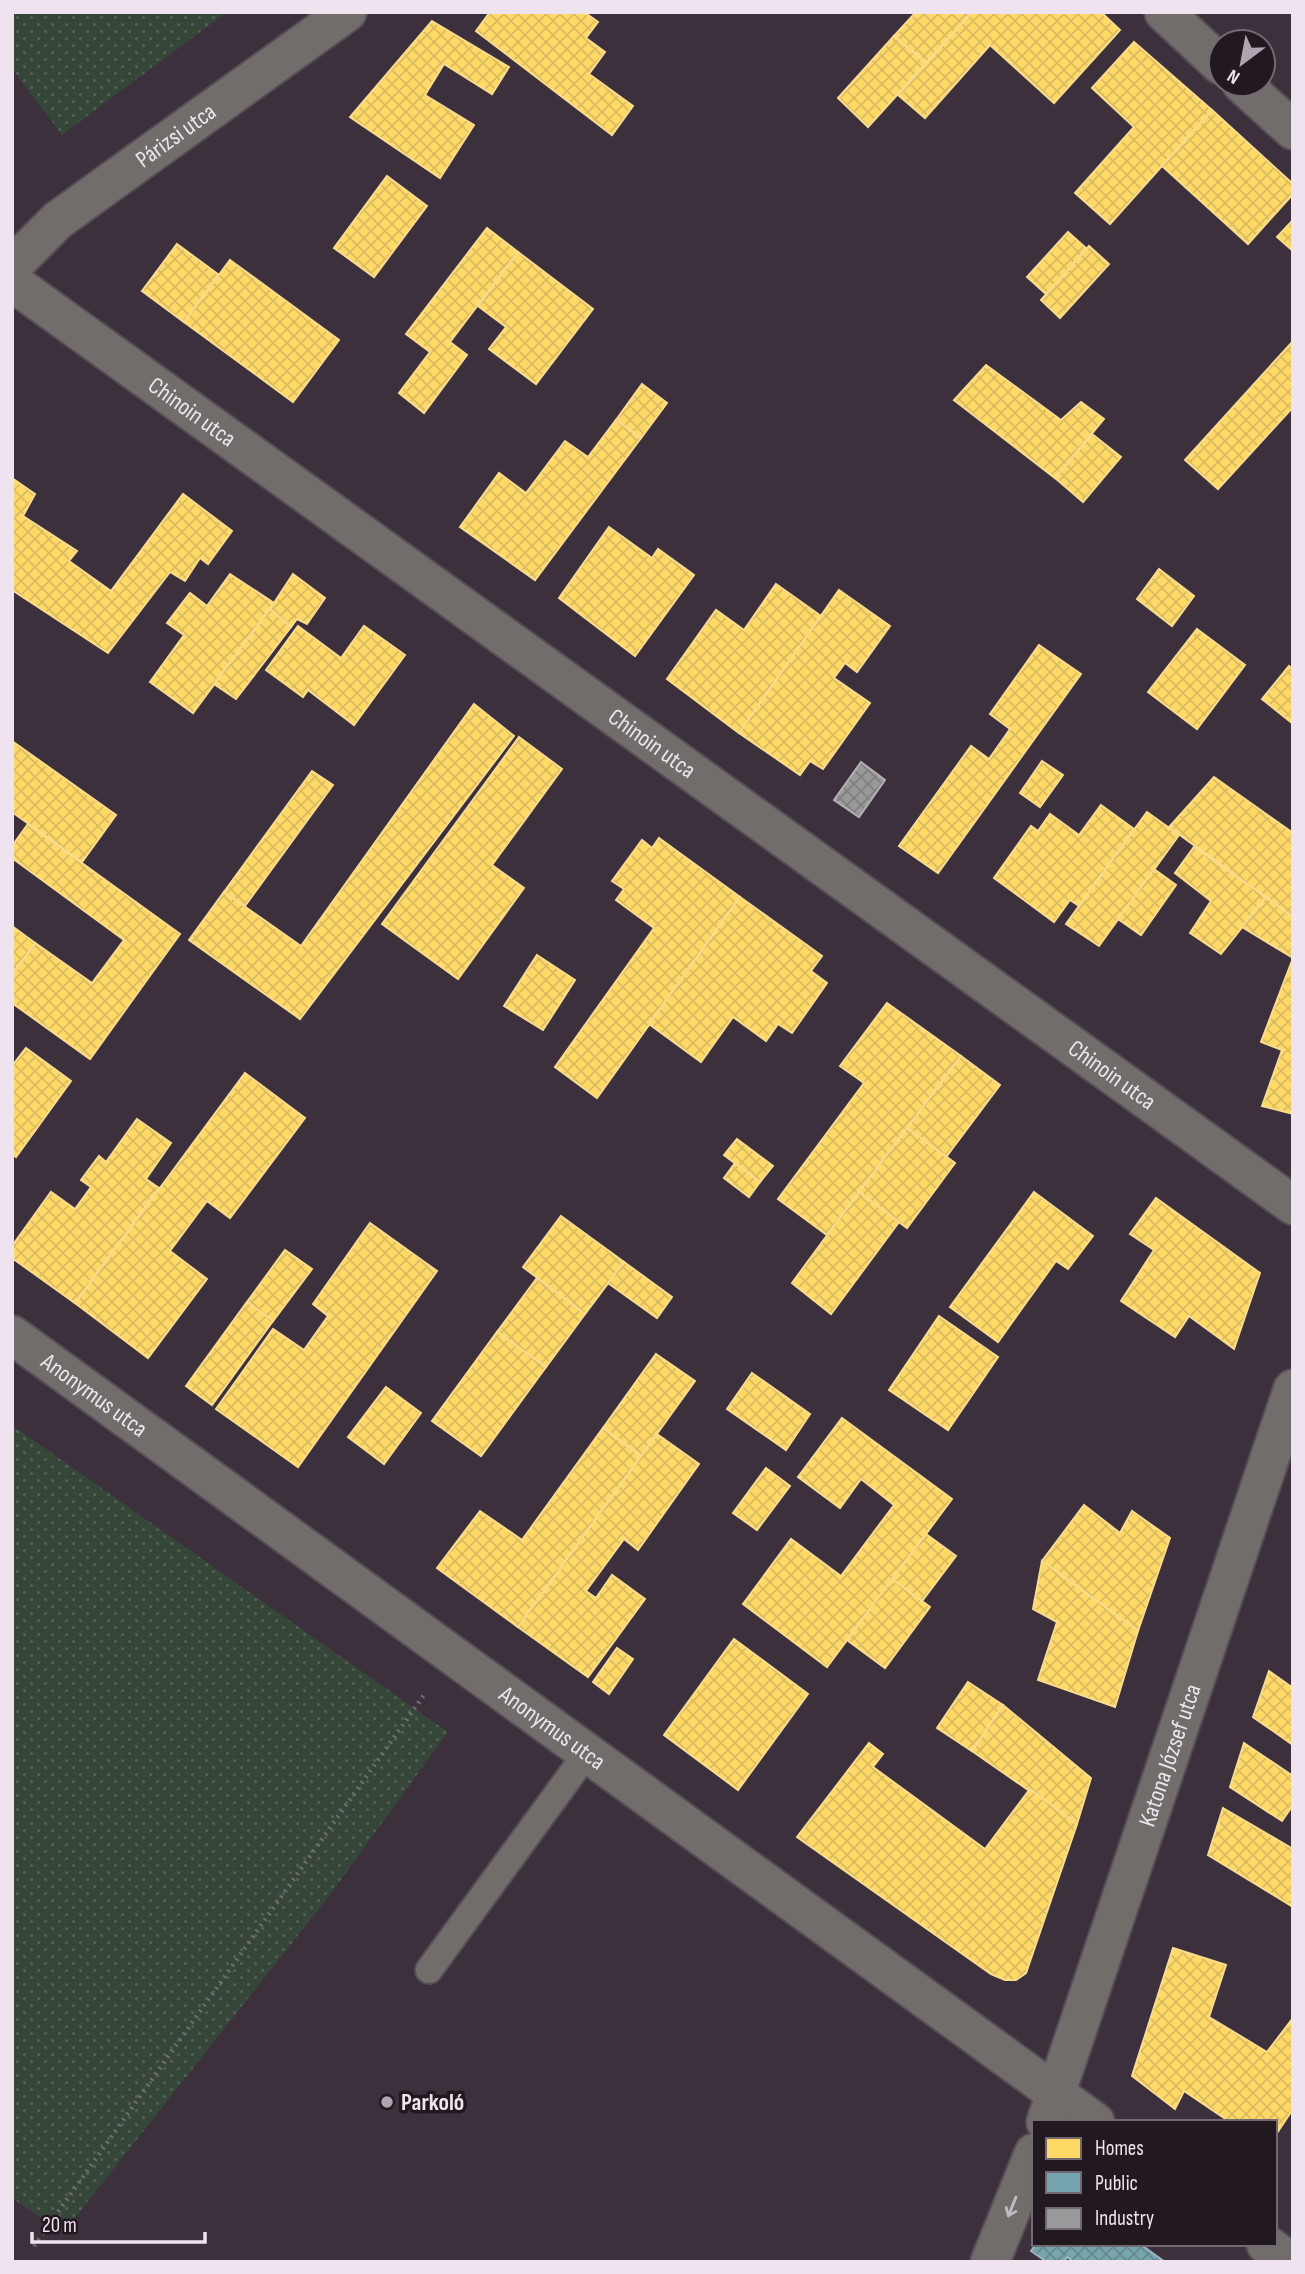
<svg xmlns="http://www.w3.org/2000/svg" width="1305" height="2274" font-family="'Sofia Sans Condensed',sans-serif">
<defs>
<pattern id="park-dots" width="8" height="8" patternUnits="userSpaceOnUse" patternTransform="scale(1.75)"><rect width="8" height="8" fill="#364638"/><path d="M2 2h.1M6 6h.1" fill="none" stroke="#536155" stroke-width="1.8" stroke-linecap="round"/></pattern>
<pattern id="homes-cross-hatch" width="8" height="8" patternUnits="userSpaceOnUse" patternTransform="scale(1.75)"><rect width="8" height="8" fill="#ffd966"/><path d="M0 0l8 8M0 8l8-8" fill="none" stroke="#dabb60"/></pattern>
<pattern id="public-cross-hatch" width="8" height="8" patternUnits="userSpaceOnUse" patternTransform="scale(1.75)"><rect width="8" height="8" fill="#76a5af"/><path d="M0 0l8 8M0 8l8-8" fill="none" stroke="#688890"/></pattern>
<pattern id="industry-cross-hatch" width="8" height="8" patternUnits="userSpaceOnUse" patternTransform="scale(1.75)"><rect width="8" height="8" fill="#999"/><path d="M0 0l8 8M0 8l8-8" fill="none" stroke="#818081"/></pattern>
</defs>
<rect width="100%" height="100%" fill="#3b303b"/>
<g fill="url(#park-dots)">
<path d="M12,12h215l-165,123 -50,-66z"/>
<path d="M12,1425l436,307 -119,164 -266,337 -51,-35z"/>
</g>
<g fill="url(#homes-cross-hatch)" stroke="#fadc8f" stroke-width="2">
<path d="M490,12h94l14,10 -12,16 19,14 -16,22 44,32 -21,29 -136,-104z"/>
<path d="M916,12h56l-46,51 -32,-27z"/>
<path d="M972,12h129l19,18 -66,73 -64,-58 -65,73 -27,-23z"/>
<path d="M432,21l77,46 -17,27 -48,-30 -19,31 49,30 -34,53 -90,-61z"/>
<path d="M894,36l32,27 -58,64 -30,-29z"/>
<path d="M1134,42l78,68 -102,114 -35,-31 59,-66 -42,-39z"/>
<path d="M1212,110l81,74v10l-45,50 -86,-78z"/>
<path d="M387,176l40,30 -53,71 -40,-29z"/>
<path d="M1293,220v31l-16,-14z"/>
<path d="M487,228l31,24 -68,90 17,13 -43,58 -25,-20 31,-41 -24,-18z"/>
<path d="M1068,232l19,17 -41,45 -19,-17z"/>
<path d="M177,244l42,31 -35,47 -42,-31z"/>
<path d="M1089,246l20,18 -49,54 -19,-18z"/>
<path d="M518,252l75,57 -57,75 -47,-35 17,-22 -28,-21z"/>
<path d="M230,260l109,80 -46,62 -109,-80z"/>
<path d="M1293,341v66l-75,82 -33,-29z"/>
<path d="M986,365l75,55 20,-18 23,17 -49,59 -101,-78z"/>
<path d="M642,384l25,19 -26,35 -25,-18z"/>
<path d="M616,420l25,18 -106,142 -75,-53 39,-54 27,20 39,-52 23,16z"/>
<path d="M1092,434l29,23 -38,45 -28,-24z"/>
<path d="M12,478l23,16 -12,22 54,35 -8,10 42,30 72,-97 49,37 -24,33 -8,-6 -15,23 -15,-9 -62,81 -96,-63z"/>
<path d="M609,527l43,31 6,-9 36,26 -59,81 -76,-58z"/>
<path d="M1159,569l35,27 -22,30 -35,-27z"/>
<path d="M230,574l44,29 -81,110 -43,-31 34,-47 -17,-12 23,-30 17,13z"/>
<path d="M293,574l32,24 -18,26 -10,-5 -6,8 -21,-18z"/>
<path d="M776,584l45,32 -82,117 -72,-54 49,-69 28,20z"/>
<path d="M839,590l51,36 -33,46 -12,-9 -11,15 36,25 -47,66 -13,-8 -10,14 -61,-42z"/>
<path d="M270,609l21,18 -55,72 -22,-15z"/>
<path d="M298,626l43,32 23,-32 41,29 -51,70 -46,-35 -5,7 -37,-27z"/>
<path d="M1197,629l48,36 -48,64 -49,-37z"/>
<path d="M1039,645l42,29 -143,199 -39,-27 72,-100 18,13 21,-30 -20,-15z"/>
<path d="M1289,666l4,3v55l-31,-25z"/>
<path d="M474,704l40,32 -214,283 -111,-79 35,-48 77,54z"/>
<path d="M519,737l43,32 -70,96 32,23 -66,91 -76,-55z"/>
<path d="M12,741l104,74 -34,47 -70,-50z"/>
<path d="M1042,761l21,14 -23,32 -20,-14z"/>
<path d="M312,771l21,14 -88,121 -21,-14z"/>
<path d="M1214,777l79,56v84l-124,-90z"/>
<path d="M1101,805l33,24 -55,77 -9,-6 -16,22 -60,-44 37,-52 7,5 12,-17 29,21z"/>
<path d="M1147,812l32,23 -80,111 -33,-22z"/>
<path d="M28,824l152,110 -90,125 -78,-56v-28l23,-32 57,40 32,-43 -112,-82v-12z"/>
<path d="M659,838l81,59 -143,201 -42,-31 99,-139 -38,-28 8,-11 -12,-8 30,-41 10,8z"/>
<path d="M1194,847l72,50 -45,57 -31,-21 21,-32 -36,-28z"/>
<path d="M1154,869l22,16 -35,50 -23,-16z"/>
<path d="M740,897l82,59 -11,15 16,12 -35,50 -14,-9 -12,17 -33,-24 -32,45 -52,-38z"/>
<path d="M1266,897l27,20v197l-31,-8 20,-56 -21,-8 32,-84 -51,-31z"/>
<path d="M12,926l23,17 -23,32z"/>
<path d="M537,955l38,25 -32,50 -39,-24z"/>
<path d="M887,1003l74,53 -134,179 -49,-36 86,-116 -24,-17z"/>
<path d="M26,1048l45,33 -55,76 -4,-3v-88z"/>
<path d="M961,1056l39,29 -54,72 -39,-29z"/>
<path d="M245,1073l60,45 -75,100 -23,-17 -37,50 37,28 -59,79 -73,-55z"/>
<path d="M137,1119l34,24 -25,36 13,9 -84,115 -63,-45v-12l39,-54 24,17 16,-22 -10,-7 18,-24 7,6z"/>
<path d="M907,1128l48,35 -48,65 -48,-36z"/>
<path d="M737,1139l36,27 -13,16 -36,-27z"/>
<path d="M735,1163l25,19 -11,15 -25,-19z"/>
<path d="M859,1192l40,30 -68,92 -39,-31z"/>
<path d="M1034,1192l59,44 -25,33 -12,-8 -58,81 -48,-35z"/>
<path d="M1156,1198l104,75 -26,76 -45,-33 -14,21 -54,-36 33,-51 -24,-16z"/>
<path d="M561,1216l63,46 -39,52 -62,-47z"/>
<path d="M370,1223l67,48 -139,196 -82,-58 57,-80 31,21 24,-34 -15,-12z"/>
<path d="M285,1250l27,19 -39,52 -26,-19z"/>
<path d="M624,1262l48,35 -15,21 -49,-35z"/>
<path d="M537,1278l48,36 -39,53 -49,-35z"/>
<path d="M247,1302l26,19 -61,84 -26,-19z"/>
<path d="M939,1316l59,41 -50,73 -59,-40z"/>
<path d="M497,1332l49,35 -65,89 -49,-35z"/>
<path d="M656,1354l39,27 -54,75 -38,-28z"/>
<path d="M752,1373l58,41 -24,36 -59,-41z"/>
<path d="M386,1387l35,26 -37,51 -36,-27z"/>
<path d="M842,1418l110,81 -125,168 -84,-63 48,-65 50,37 53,-71 -33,-26 -21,29 -42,-31z"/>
<path d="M603,1428l38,28 -123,171 -81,-59 43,-57 42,29z"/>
<path d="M657,1434l42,30 -61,86 -14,-11 -38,52 10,7 16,-23 33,24 -57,78 -70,-50z"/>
<path d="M766,1468l24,18 -33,44 -24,-17z"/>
<path d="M1084,1505l36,28 12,-22 38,27 -32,93 -96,-70z"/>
<path d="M926,1534l30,22 -34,45 -30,-22z"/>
<path d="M1042,1561l96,70 -23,76 -77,-27 19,-58 -24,-13z"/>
<path d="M892,1579l38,28 -45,61 -38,-28z"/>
<path d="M734,1639l74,55 -70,96 -74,-55z"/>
<path d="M617,1648l16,11 -24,35 -16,-12z"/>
<path d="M1269,1671l24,17v57l-40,-28z"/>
<path d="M968,1682l35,23 -31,46 -35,-23z"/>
<path d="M1003,1705l88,73 -14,46 -105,-73z"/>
<path d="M869,1743l14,11 -10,13 112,82 45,-60 47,35 -51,149 -10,7h-11l-14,-6 -194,-137z"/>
<path d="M1244,1743l49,33v29l-11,16 -52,-34z"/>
<path d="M1223,1808l70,41v58l-85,-52z"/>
<path d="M1173,1948l53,17 -17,52 58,35 26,-34v91l-18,27v-14h-45l-46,-31 -9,18 -43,-33z"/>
</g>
<path fill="url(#public-cross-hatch)" stroke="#9ab8c2" stroke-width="2" d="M1036,2244h104l25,18h-91l-7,-5 -3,5h-17l-16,-11z"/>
<path fill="url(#industry-cross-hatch)" stroke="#b3afb3" stroke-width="2" d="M861,762l24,18 -26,37 -25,-17z"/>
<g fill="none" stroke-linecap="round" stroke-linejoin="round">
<g stroke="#574d57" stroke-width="30">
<path id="service" d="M429,1970l158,-217"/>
</g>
<g stroke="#574d57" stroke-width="42">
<g id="minor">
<path d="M1164,12l57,53"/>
<path d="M1242,84l51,46"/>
<path id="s1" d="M12,266l46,-46 289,-208"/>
<path id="s2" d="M12,282l1281,923"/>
<path id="s3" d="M12,1335l1083,787"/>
<path id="s4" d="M1046,2122l247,-733"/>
<path d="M1266,2244l24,18"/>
<path d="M990,2262l44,-109"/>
</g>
</g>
<path stroke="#726d71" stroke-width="4.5" stroke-dasharray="2 5" stroke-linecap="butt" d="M34,2246l390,-551"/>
<use href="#service" stroke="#716d6b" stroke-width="26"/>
<use href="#minor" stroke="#716d6b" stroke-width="38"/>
</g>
<defs><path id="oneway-shaft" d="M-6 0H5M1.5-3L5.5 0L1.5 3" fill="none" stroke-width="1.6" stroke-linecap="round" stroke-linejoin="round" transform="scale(1.75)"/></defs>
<use stroke="#c3bac1" href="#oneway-shaft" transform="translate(1012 2207) rotate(112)"/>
<circle fill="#b0a4b0" stroke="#211820" stroke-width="2.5" cx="387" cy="2102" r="7"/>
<g text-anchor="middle" stroke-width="7" stroke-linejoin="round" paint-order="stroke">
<g font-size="24" fill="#efe3ef" stroke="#211820">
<text dy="8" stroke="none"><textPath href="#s1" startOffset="210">Párizsi utca</textPath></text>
<text dy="8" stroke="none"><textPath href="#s2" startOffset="222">Chinoin utca</textPath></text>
<text dy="8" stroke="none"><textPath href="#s2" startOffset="789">Chinoin utca</textPath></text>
<text dy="8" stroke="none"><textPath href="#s2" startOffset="1356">Chinoin utca</textPath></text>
<text dy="8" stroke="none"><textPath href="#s3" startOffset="102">Anonymus utca</textPath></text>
<text dy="8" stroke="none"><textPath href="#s3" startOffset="668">Anonymus utca</textPath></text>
<text dy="8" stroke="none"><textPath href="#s4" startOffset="387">Katona József utca</textPath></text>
</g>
<g font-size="24" font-weight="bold" fill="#efe3ef" stroke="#211820" text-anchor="start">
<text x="401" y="2110">Parkoló</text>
</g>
</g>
<rect width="1305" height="2274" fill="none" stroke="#efe3ef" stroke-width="28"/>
<rect x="1032" y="2120" width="245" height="126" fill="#211820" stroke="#736973" stroke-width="2"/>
<rect x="1046" y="2138" width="35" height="21" fill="#ffd966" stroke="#736973" stroke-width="2"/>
<text x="1095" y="2155" font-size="21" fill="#efe3ef">Homes</text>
<rect x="1046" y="2172" width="35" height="21" fill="#76a5af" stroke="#736973" stroke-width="2"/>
<text x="1095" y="2190" font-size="21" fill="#efe3ef">Public</text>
<rect x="1046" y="2208" width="35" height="21" fill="#999999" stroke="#736973" stroke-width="2"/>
<text x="1095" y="2225" font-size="21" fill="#efe3ef">Industry</text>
<g transform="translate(1242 63) rotate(212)"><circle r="33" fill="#211820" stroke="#736973" stroke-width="2"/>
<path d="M0-5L12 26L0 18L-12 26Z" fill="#b0a4b0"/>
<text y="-10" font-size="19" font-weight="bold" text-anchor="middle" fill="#efe3ef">N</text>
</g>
<path d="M32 2232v10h173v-10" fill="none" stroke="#efe3ef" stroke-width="3.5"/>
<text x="42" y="2232" font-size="21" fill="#efe3ef" stroke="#211820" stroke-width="5" paint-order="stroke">20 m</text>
</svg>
